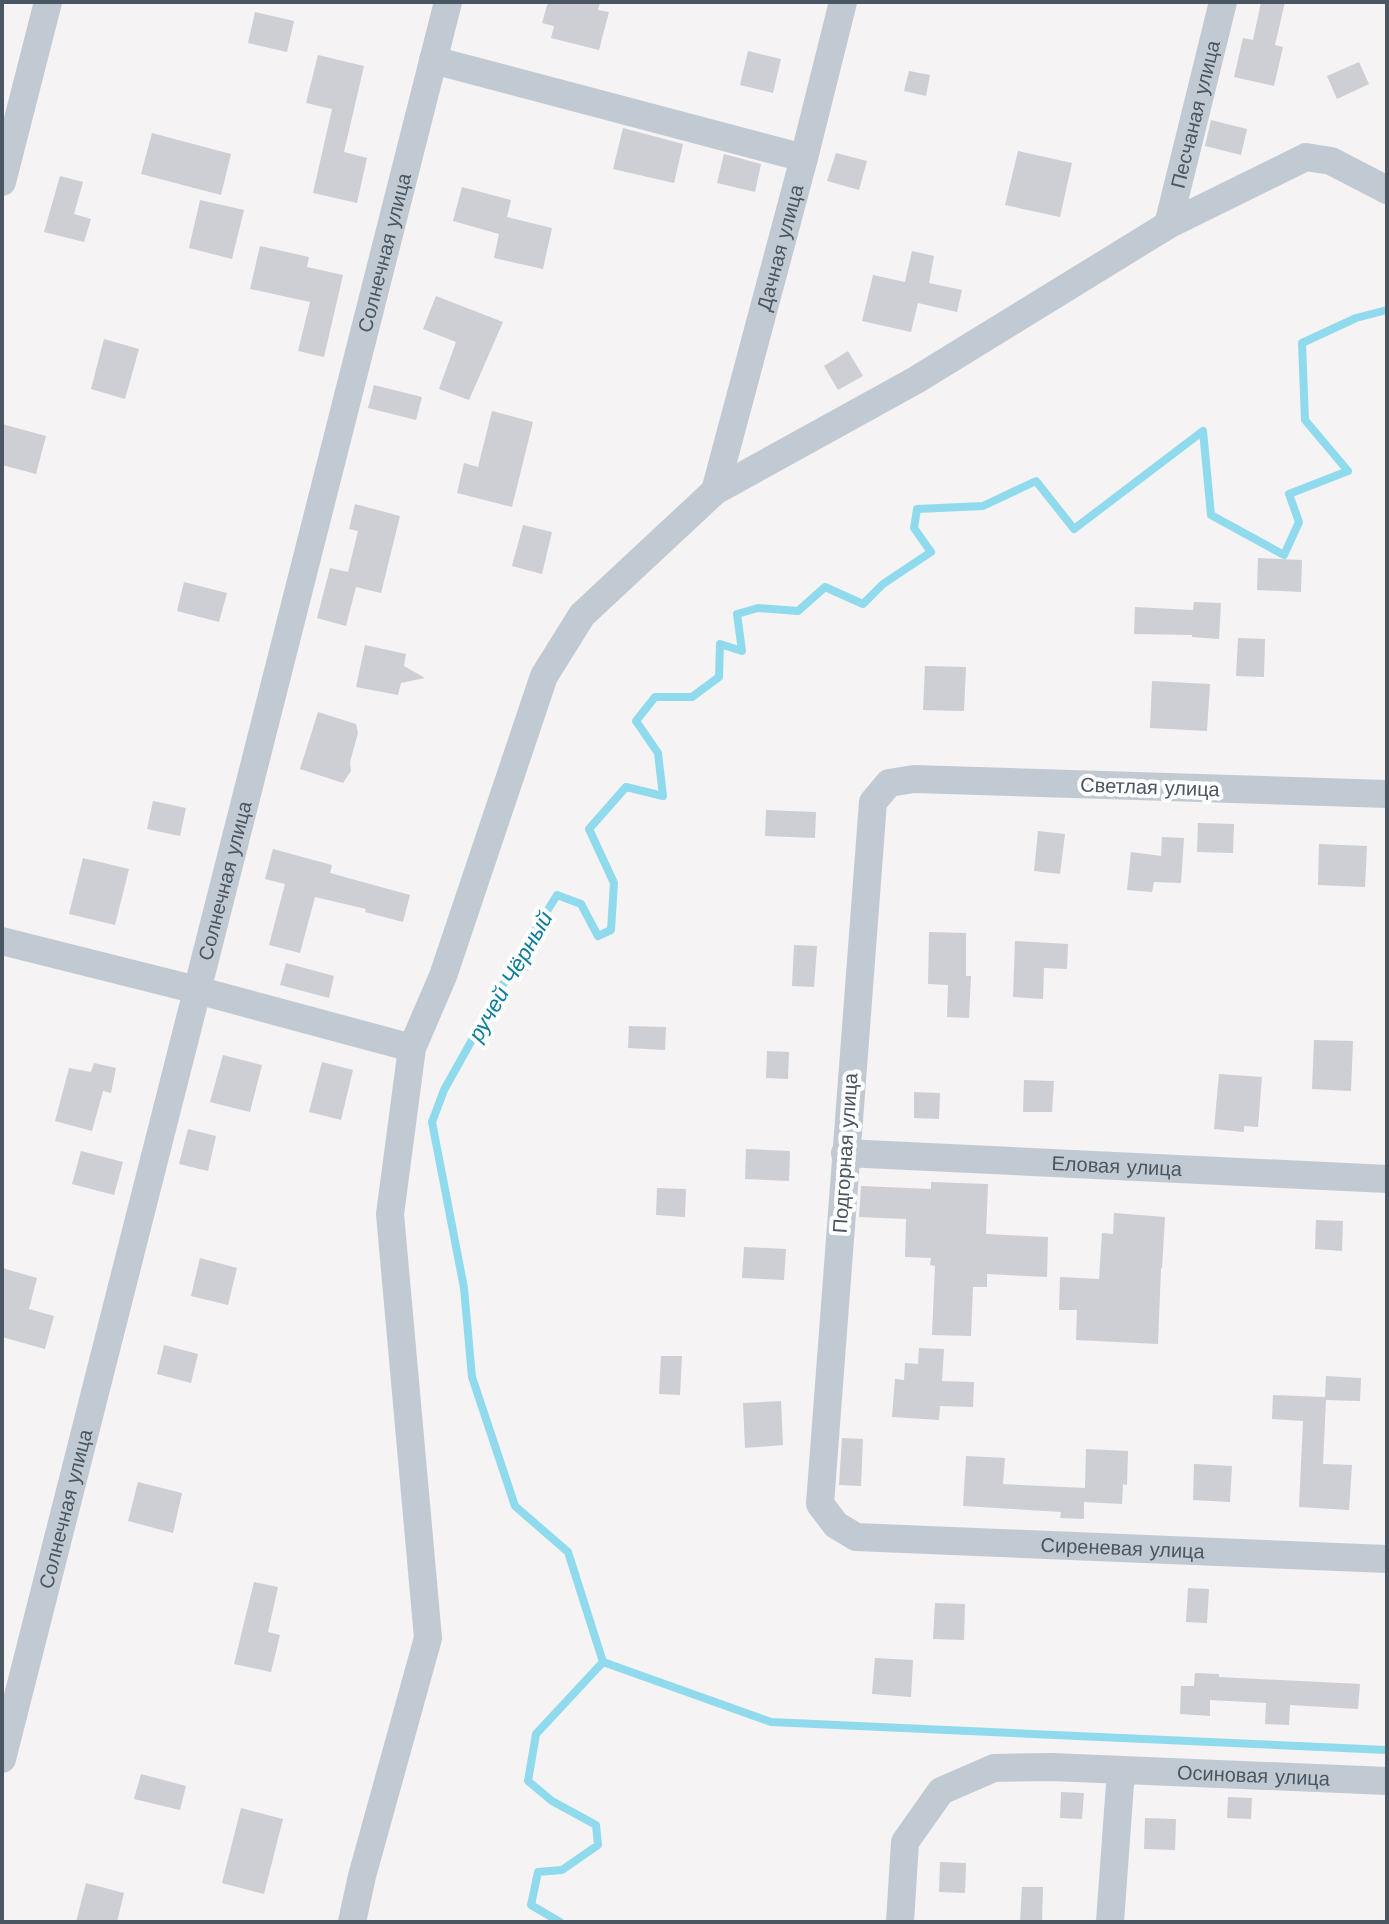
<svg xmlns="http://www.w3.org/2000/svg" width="1389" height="1924" font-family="'Work Sans',sans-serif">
<rect width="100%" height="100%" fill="#f5f3f3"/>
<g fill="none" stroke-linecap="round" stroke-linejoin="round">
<g stroke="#90daee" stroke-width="8">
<path d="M603,1662l168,60 616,28"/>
<path d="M560,1922l-29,-17 7,-33 24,-2 36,-25 -2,-20 -44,-24 -24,-20 8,-47 67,-72 -35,-110 -53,-46 -43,-129 -8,-89 -32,-166 12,-32 71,-127 42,-68 24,9 17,32 13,-6 3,-47 -25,-54 37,-42 37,9 -5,-43 -22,-32 19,-24h37l27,-20 1,-33 22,7 -5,-37 21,-6 40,3 27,-24 38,17 20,-20 48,-32 -17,-24 3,-19 66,-3 53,-25 38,48 129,-98 8,84 73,40 15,-33 -10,-28 59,-23 -43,-51 -3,-77 54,-25 31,-8"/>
</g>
</g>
<g fill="#cdcfd5">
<path d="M548,2h52l-2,8 11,2 -10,38 -48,-12 3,-12 -12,-3z"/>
<path d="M1261,2h24l-10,43 8,2 -9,39 -40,-9 9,-39 10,2z"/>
<path d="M255,12l39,9 -7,31 -39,-9z"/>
<path d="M748,51l33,8 -8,34 -33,-8z"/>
<path d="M318,55l46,11 -20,86 23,6 -10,45 -44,-10 19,-84 -26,-6z"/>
<path d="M1359,62l10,22 -32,15 -10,-23z"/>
<path d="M909,71l21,4 -4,21 -22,-5z"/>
<path d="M1211,120l36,9 -6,26 -36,-9z"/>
<path d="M623,128l60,16 -9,39 -61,-14z"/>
<path d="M152,133l79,21 -10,41 -80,-21z"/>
<path d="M1018,151l54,12 -12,54 -55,-12z"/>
<path d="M836,153l31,8 -8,29 -32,-9z"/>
<path d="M724,154l37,10 -6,28 -38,-9z"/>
<path d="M60,176l23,6 -9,32 17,5 -7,23 -40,-10z"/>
<path d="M462,187l49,13 -4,17 45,11 -9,41 -49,-11 5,-24 -46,-13z"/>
<path d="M200,200l44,10 -12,49 -43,-11z"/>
<path d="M260,246l49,11 -2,10 36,8 -19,82 -26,-6 12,-49 -60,-13z"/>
<path d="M912,251l22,5 -5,27 33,7 -5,22 -39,-9 -7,29 -49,-11 11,-46 32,7z"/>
<path d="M436,296l67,26 -34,78 -30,-11 17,-47 -33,-13z"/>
<path d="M104,339l35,10 -14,50 -34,-10z"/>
<path d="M848,351l15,25 -25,14 -14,-24z"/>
<path d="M374,385l48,12 -6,23 -48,-12z"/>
<path d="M492,411l41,11 -21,85 -55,-14 7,-30 14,4z"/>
<path d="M2,424l44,12 -10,38 -34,-9z"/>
<path d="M355,504l45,12 -19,77 -25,-6 -10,39 -29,-8 13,-50 18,4 10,-41 -9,-2z"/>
<path d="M523,525l29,7 -10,42 -30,-8z"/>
<path d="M1258,558l44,2 -1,32 -44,-2z"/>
<path d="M184,582l43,11 -8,29 -42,-11z"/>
<path d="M1194,602l27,1 -2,36 -27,-2v-2l-58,-1 1,-27 58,3z"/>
<path d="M1238,638l27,1 -1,38 -28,-1z"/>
<path d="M365,645l41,9 -2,12 21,12 -24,5 -3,12 -42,-8z"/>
<path d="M925,666l41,1 -2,44 -41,-1z"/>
<path d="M1152,681l58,3 -3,47 -57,-3z"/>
<path d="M318,712l38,12 2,9 -8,29 1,9 -8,12 -43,-14z"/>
<path d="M153,801l33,7 -6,28 -33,-7z"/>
<path d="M766,810l50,2 -1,26 -50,-2z"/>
<path d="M1198,823l36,1 -1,29 -36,-1z"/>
<path d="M1038,831l27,3 -5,40 -26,-3z"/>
<path d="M1162,837l22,1 -3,45 -27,-1 -2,10 -25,-2 4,-38 30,4z"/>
<path d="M1319,844l48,2 -2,41 -47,-2z"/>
<path d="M273,849l59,16 -2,8 80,22 -7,27 -38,-10 1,-3 -51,-12 -15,56 -31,-8 16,-61 -20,-5z"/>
<path d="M83,858l46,11 -14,56 -46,-11z"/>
<path d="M929,932l37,1v43h5l-2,42 -22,-1 1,-32 -20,-1z"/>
<path d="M1015,941l53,3 -1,25 -23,-1 -1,31 -30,-2z"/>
<path d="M794,945l23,1 -3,41 -22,-1z"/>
<path d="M286,963l48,13 -5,22 -49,-13z"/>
<path d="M629,1026l37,1 -1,23 -37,-2z"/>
<path d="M1314,1040l39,1 -2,50 -39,-2z"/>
<path d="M767,1051l22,1 -1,27 -22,-1z"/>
<path d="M223,1055l39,10 -12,47 -40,-10z"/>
<path d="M322,1062l31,8 -12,50 -32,-8z"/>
<path d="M94,1063l22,5 -5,25 -8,-2 -11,40 -37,-10 14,-53 22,4z"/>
<path d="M1219,1074l43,3 -4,50 -14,-1v6l-30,-3z"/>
<path d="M1024,1080l30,1 -2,31h-29z"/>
<path d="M914,1092l26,1 -1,26 -25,-1z"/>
<path d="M188,1129l28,7 -8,35 -29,-7z"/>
<path d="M746,1149l44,2 -1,30 -44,-2z"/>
<path d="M81,1151l42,11 -9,33 -42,-11z"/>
<path d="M931,1182l57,2 -2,50 62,3 -1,40 -60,-3v13h-14l-2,49 -39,-1 3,-69 -5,-1 1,-7 -26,-1 1,-38 -47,-2 2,-31 70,3z"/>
<path d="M657,1188l29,1 -1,28 -29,-2z"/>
<path d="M1114,1213l51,4 -3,52 -1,-1 -3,76 -82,-4 1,-30h-18l1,-33 39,2 3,-46 11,1z"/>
<path d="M1316,1220l27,1 -1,30 -27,-2z"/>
<path d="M744,1247l42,2 -2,31 -42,-2z"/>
<path d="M200,1258l37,10 -9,37 -37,-9z"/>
<path d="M2,1268l35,10 -8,31 25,7 -9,33 -43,-12z"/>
<path d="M164,1345l34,9 -7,29 -34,-9z"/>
<path d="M919,1348l25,1 -2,32 32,1 -1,25 -33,-1 -1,14 -47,-3 3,-38 9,1 1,-17 13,1z"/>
<path d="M661,1356h21l-2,39 -21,-1z"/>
<path d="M1326,1376l35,2 -1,23 -34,-1 -3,64 29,1 -3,45 -50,-3 4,-86 -31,-2 1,-24 52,2z"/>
<path d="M781,1401l2,44 -38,3 -2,-45z"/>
<path d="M842,1438l21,1 -2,47 -22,-1z"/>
<path d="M1086,1449l42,2 -1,34 -4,-1 -1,20 -38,-2v17l-24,-1 1,-6 -98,-6 3,-50 39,2 -2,26 82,4z"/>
<path d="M1194,1464l38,2 -2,36 -37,-2z"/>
<path d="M138,1482l44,11 -9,40 -45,-12z"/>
<path d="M254,1582l24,5 -10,45 12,3 -9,37 -37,-8z"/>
<path d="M1188,1588l21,1 -2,34 -21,-1z"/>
<path d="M935,1603l30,1 -1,36 -31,-1z"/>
<path d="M875,1658l38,2 -2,37 -39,-3z"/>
<path d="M1195,1673l24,1v3l141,7 -2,25 -68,-4 -1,20 -24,-1 1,-21 -56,-3v16l-30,-2 1,-28h13z"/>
<path d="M141,1774l45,12 -6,24 -46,-11z"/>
<path d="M1061,1792l23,1 -2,26 -22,-1z"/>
<path d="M1228,1797l24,1 -1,21 -24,-1z"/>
<path d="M241,1808l42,11 -19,75 -42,-11z"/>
<path d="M1145,1818l31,1 -1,31 -31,-1z"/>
<path d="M940,1862l26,1 -1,30 -26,-1z"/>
<path d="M86,1883l38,10 -7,29h-41z"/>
<path d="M1022,1887h21l-1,35h-22z"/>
</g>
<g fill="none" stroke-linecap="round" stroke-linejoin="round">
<g stroke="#c1cad2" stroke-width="28">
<path d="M433,60l371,98"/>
<path d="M2,182l46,-180"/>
<path id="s1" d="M1168,225l55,-223"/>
<path id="s2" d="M715,491l89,-333 39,-156"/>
<path id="s3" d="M1387,794l-473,-15 -25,4 -16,19 -53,702 16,21 20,12 531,22"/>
<path d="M2,941l195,49 215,58"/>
<path id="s4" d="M845,1153l542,26"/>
<path id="s5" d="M2,1759l446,-1757"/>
<path d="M352,1922l10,-46 66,-238 -38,-424 22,-166 31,-72 101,-300 38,-61 133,-124 201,-111 252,-155 138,-68 25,4 56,29"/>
<path id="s6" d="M900,1922l5,-80 36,-51 53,-23 58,-1 335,14"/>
<path d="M1110,1922l11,-152"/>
</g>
</g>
<g text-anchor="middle" stroke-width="8" stroke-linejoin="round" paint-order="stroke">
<g font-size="20" fill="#4a5661" stroke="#fff">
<text dy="7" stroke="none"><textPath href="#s1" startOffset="114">Песчаная улица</textPath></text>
<text dy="7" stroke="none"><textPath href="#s2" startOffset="252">Дачная улица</textPath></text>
<text dy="7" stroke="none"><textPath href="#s5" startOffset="1554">Солнечная улица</textPath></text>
<text transform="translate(1150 787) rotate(2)" y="7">Светлая улица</text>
<text dy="7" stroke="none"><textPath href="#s5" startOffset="906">Солнечная улица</textPath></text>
<text transform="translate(845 1153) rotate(-86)" y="7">Подгорная улица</text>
<text dy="7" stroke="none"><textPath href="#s4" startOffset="272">Еловая улица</textPath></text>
<text dy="7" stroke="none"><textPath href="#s5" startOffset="258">Солнечная улица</textPath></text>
<text dy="7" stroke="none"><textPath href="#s3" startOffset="1544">Сиреневая улица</textPath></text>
<text dy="7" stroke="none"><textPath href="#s6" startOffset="460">Осиновая улица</textPath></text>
</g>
<g font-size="22" font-style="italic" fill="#0c7c9b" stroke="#fff">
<text transform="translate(510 976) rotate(-60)" y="8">ручей Чёрный</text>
</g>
</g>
<rect width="1389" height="1924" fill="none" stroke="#4a5661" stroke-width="8"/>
</svg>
